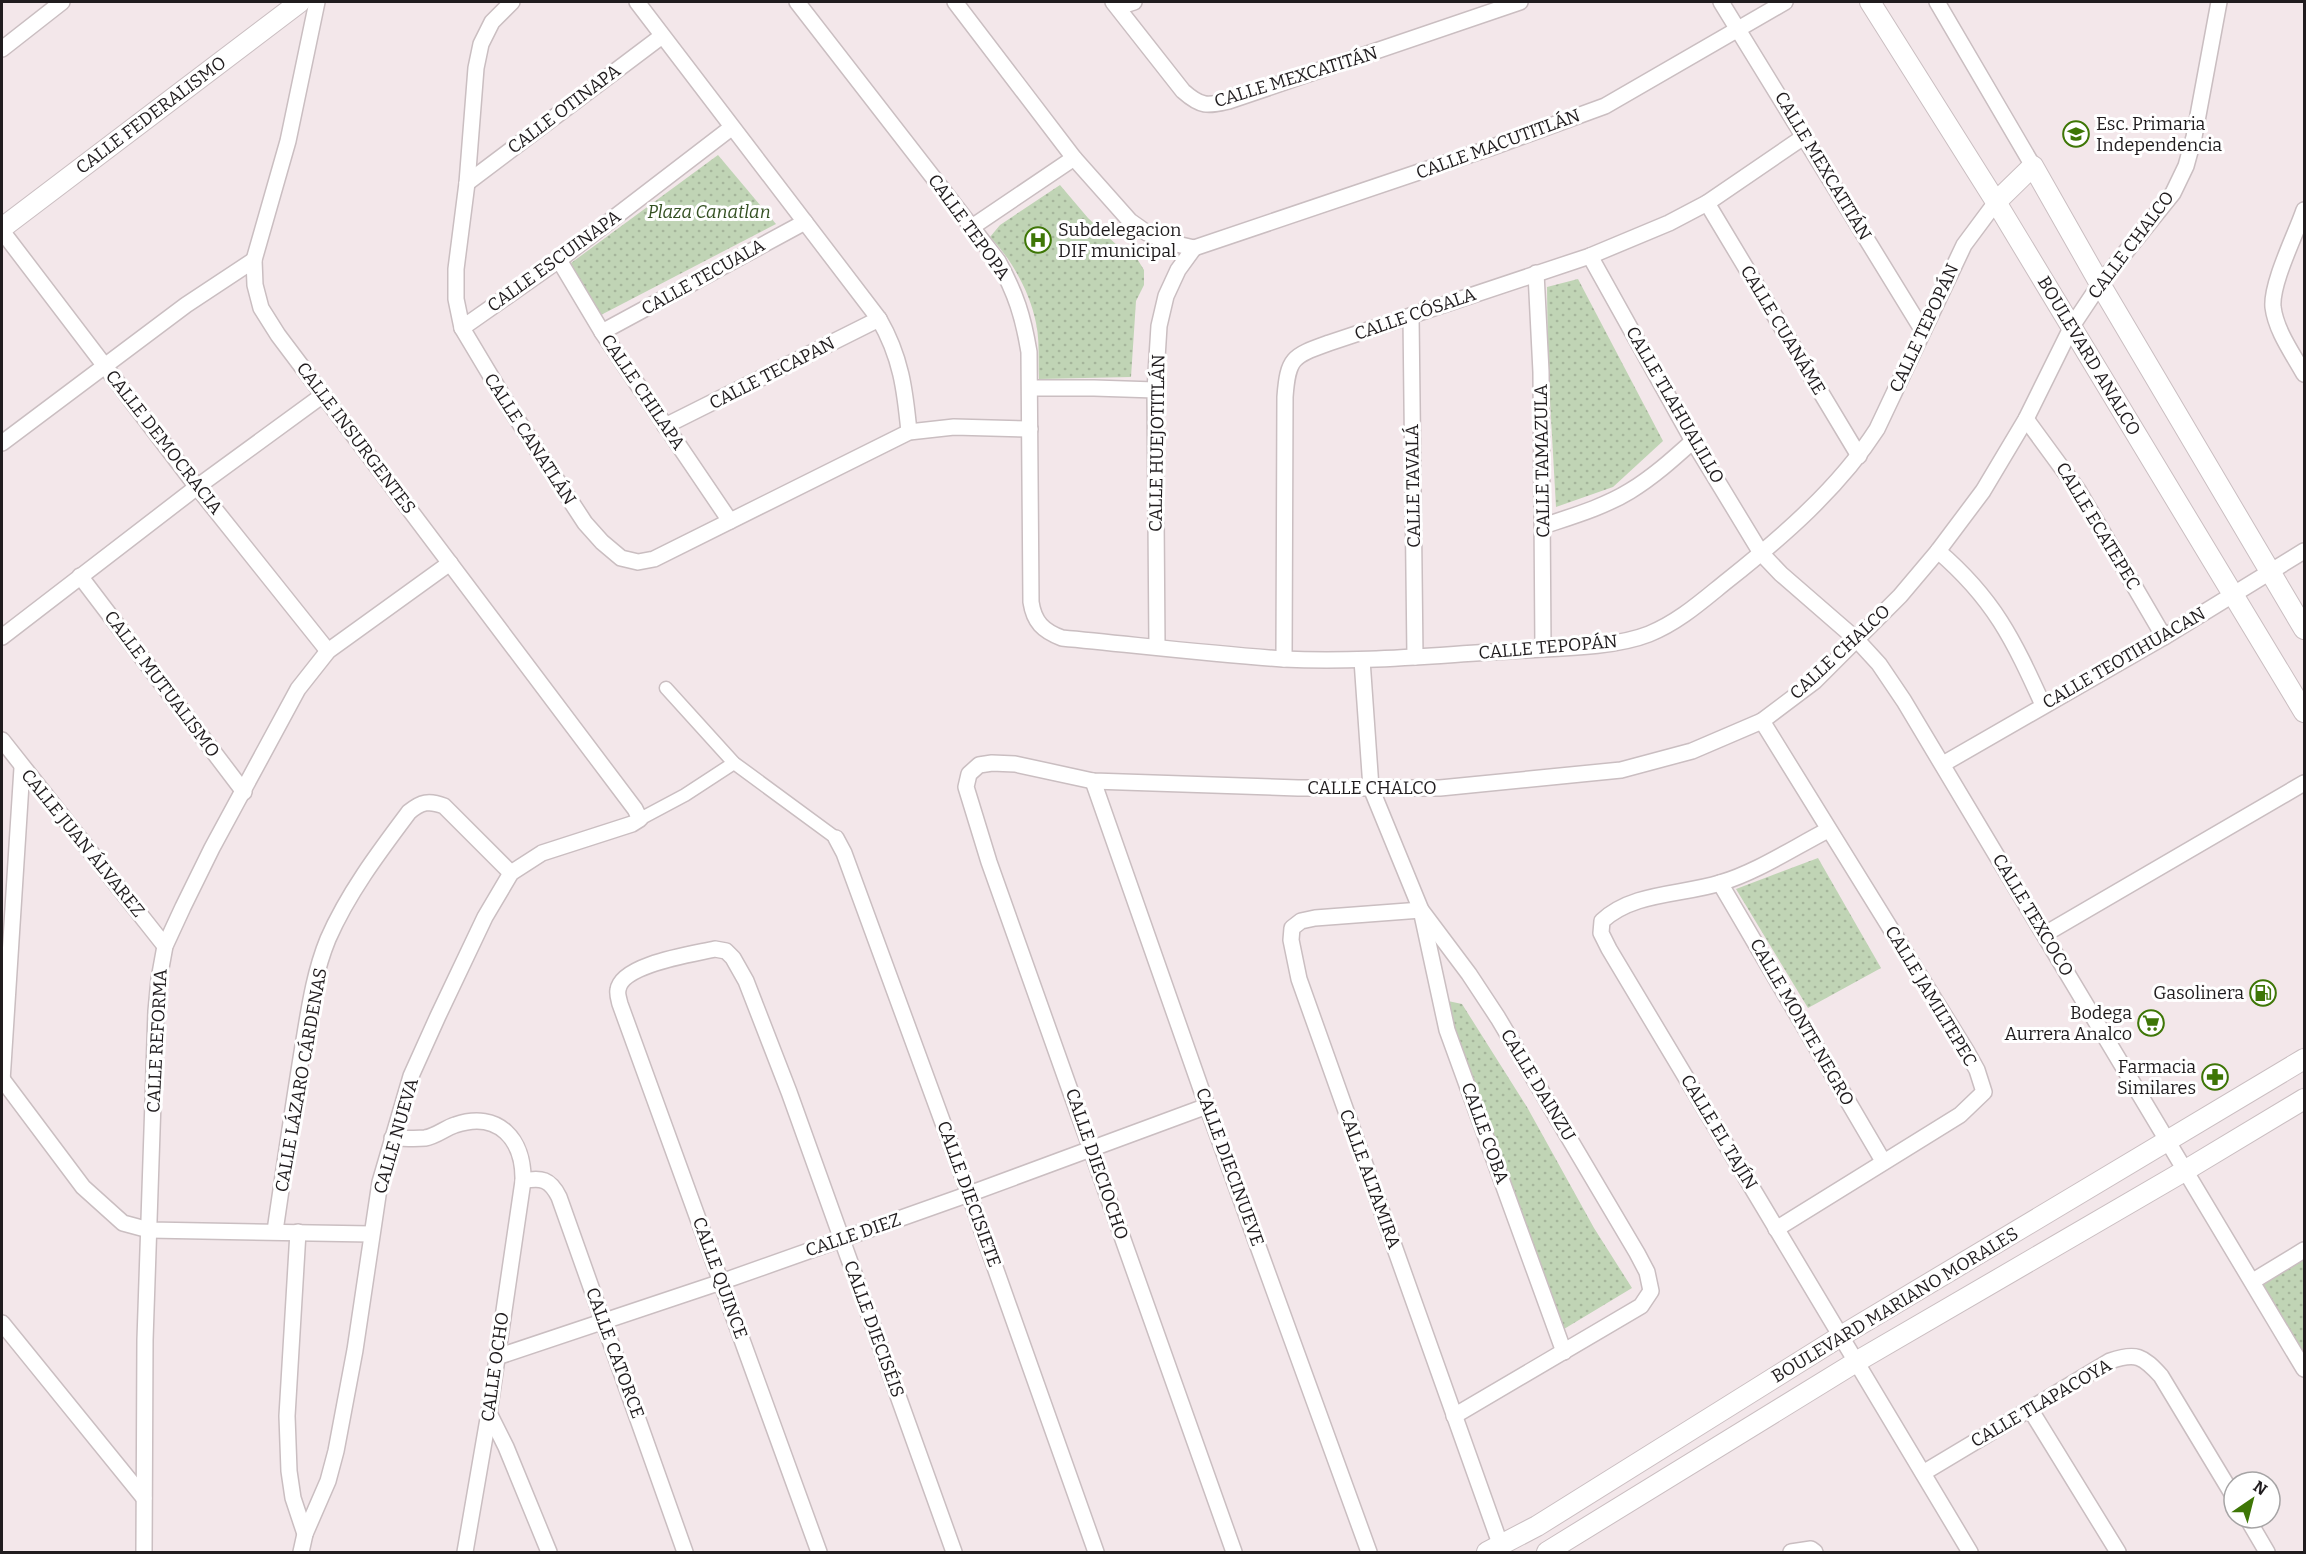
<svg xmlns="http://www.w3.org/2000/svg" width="2306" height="1554" font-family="Bitter,serif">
<defs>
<pattern id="park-dots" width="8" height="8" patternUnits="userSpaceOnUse" patternTransform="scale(1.5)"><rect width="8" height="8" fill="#c0d4b5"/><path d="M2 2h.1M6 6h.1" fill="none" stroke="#a5b59b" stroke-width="1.8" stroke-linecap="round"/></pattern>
</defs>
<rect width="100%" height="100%" fill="#f3e7ea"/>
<g fill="url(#park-dots)">
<path d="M718,155l58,69 -177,92 -28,-53z"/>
<path d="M1060,185l28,33 32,30 16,9 8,13v15l-8,16 -5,76 -92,2c-1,-18 1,-38 -3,-56 -6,-31 -24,-63 -46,-86l10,-12z"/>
<path d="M1578,279l85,162 -50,46 -57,20 -8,-142 -1,-78z"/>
<path d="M1818,858l63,110 -73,40 -72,-119z"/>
<path d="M1448,1001l14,3 65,103 67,121 38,60 -68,41 -105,-287 -11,-32z"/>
<path d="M2304,1256v98l-45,-74z"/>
</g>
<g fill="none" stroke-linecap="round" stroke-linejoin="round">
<g stroke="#cabec1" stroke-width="15">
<g id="pedestrian">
<path d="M666,688l68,75 102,75"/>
<path d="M640,819l45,-24 49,-32"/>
</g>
</g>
<g stroke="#cabec1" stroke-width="18">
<g id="minor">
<path d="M512,2l-20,20 -11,22 -5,24 -9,115 -11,86v30l6,29 49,82 74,113 17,19 19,16 17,4 16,-3 255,-127 45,-5 76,2"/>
<path d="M637,2l242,317c22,38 26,71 30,113"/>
<path d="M797,2l201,259c18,33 25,55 31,91l2,250c3,20 12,29 31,36 74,7 148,16 221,21 76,4 152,-4 227,-8 41,-3 101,-2 139,-17 30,-12 54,-34 79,-54 54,-43 111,-92 149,-151l87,-184 32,-43"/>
<path d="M955,2l119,156 56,63 17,12 21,9 26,6"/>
<path d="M1113,2l70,89c18,16 24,15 46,10l291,-99"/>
<path d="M1721,2l202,329"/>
<path d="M1937,2l96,164"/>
<path d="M1118,7l16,-5"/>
<path d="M2,49l60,-47"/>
<path d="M467,183l195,-147"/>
<path d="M1707,203l152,253"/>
<path d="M2304,210c-8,24 -33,73 -31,97 3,24 20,47 31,67"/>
<path d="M972,227l102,-69"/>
<path d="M2,231l195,256 131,164"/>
<path d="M1194,248l296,-100 115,-42 180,-104"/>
<path d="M1590,256l103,185 68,112 20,21 76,66 22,24 25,37 400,668"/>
<path d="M559,260l43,72 128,189"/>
<path d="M1536,273l5,99 2,277"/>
<path d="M1411,316l4,341"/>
<path d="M462,328l97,-68 172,-132"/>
<path d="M602,332l203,-110"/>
<path d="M1030,388h64l61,2"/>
<path d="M2026,419l52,71 86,147"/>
<path d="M665,426l214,-107"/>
<path d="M2,443l184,-138 68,-45"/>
<path d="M1543,526c30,-10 61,-19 87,-35 23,-14 43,-32 63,-50"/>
<path d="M1938,551c56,48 75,88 105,154"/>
<path d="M80,576l164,216"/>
<path d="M2,637l195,-150 126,-92"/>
<path d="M1157,647l-2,-257 4,-64 7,-30 12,-26 16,-22"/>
<path d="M1284,659l1,-262c3,-40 8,-41 44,-54l261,-87 79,-33 38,-20 98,-67"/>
<path d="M1362,660l9,128 50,122 48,64 29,44 139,235 10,19 4,19 -10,15 -187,110"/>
<path d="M1762,721l205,331 10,18 7,22 -24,23 -184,114"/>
<path d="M2,740l163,206"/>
<path d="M1943,764l221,-127 140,-86"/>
<path d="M1093,781l114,325 162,446"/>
<path d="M1828,830c-35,18 -71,42 -108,53 -38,12 -87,9 -118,38l-1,12 8,16 361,603"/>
<path d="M836,838l8,15 125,341 127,358"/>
<path d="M1720,883l163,278"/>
<path d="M2045,934l259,-151"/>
<path d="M2,1079l81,108 40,36 26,7 222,4"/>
<path d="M2,1081l20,-313"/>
<path d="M392,1138c11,0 22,1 33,0 12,-2 20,-10 30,-13 44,-15 69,15 68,56l-34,232 -24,139"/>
<path d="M523,1181c18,-4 27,-2 36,16l126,355"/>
<path d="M275,1231c9,-62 18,-124 28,-185 6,-36 11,-73 25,-107 20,-46 51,-87 81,-127 12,-10 20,-12 35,-6l67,67"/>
<path d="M298,1232l-11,184 2,55 4,27 12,36"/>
<path d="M2253,1281l51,-31"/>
<path d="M2,1323l142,175"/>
<path d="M497,1357l224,-75 248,-88 238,-88"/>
<path d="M2030,1409l88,143"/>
<path d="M489,1413l17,34 43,105"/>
<path d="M1923,1473l187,-112c26,-9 33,-5 51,15l73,121"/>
<path d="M2247,1518l20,34"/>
<path d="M144,1552l1,-212 11,-329 3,-32 6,-33 18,-39 29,-59 86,-159 30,-38 122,-88"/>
<path d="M301,1552l4,-18 23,-53 8,-30 19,-101 25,-168 31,-106 27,-60 47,-99 26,-44 31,-20 90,-29 8,-5 -5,-10 -357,-474 -17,-27 -6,-23 -1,-25 34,-119 29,-139"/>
<path d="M819,1552l-199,-548c-1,-4 -3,-10 -2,-14 3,-26 76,-36 97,-41l11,2 7,7 13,23 43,111 165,460"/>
<path d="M1234,1552l-245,-690 -23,-75 3,-13 10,-9 13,-2 23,1 78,17 205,7h142l181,-18 71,-19 70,-30 53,-40 85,-85 38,-45 45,-60 43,-72 46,-93 28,-42 73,-91 13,-27 8,-29 25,-135"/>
<path d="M1503,1552l-204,-573 -8,-39 1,-12 9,-7 14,-3 106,-8 26,120 117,322"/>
<path d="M1791,1552l20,-3 4,3"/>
</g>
</g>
<g stroke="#cabec1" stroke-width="22">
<g id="tertiary">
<path d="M1870,2l126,200 308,510"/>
<path d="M1996,202l37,-36 67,118 204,345"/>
<path d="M2,228l298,-226"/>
<path d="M1487,1552l50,-26 304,-190 463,-277"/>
<path d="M1547,1552l309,-190 330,-192 118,-71"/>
</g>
</g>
<use href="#pedestrian" stroke="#fff" stroke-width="12"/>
<use href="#minor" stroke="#fff" stroke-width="15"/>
<use href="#tertiary" stroke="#fff" stroke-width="20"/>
</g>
<defs>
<g id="school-ring" transform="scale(1.35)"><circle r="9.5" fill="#fff" stroke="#3e7606" stroke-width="1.5"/><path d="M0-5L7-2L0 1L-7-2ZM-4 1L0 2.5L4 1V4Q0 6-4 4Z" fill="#3e7606"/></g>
<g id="hospital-ring" transform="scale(1.35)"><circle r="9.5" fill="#fff" stroke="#3e7606" stroke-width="1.5"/><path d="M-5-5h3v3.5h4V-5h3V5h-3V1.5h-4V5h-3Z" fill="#3e7606"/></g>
<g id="fuel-ring" transform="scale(1.35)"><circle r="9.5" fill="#fff" stroke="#3e7606" stroke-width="1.5"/><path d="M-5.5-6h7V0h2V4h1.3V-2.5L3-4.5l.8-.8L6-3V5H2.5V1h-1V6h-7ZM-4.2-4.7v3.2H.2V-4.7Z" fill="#3e7606"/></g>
<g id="supermarket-ring" transform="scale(1.35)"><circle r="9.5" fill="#fff" stroke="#3e7606" stroke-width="1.5"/><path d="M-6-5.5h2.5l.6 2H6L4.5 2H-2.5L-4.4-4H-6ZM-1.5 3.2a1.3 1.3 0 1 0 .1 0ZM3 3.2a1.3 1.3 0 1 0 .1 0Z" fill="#3e7606"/></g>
<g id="pharmacy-ring" transform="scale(1.35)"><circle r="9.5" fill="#fff" stroke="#3e7606" stroke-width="1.5"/><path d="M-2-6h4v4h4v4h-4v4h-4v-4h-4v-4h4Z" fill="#3e7606"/></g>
</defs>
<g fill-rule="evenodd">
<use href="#school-ring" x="2076" y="134"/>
<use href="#hospital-ring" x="1038" y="240"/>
<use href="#fuel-ring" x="2263" y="993"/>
<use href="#supermarket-ring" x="2151" y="1023"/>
<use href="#pharmacy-ring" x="2215" y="1077"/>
</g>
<g text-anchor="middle" stroke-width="6" stroke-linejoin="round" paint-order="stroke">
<g font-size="18" fill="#201c1e" stroke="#fff">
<text transform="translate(1296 77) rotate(-17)" y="6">CALLE MEXCATITÁN</text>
<text transform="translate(564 109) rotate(-37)" y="6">CALLE OTINAPA</text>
<text transform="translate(151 115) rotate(-37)" y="6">CALLE FEDERALISMO</text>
<text transform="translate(1498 144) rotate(-20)" y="6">CALLE MACUTITLÁN</text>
<text transform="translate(1823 166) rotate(59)" y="6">CALLE MEXCATITÁN</text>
<text transform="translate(969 227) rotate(54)" y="6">CALLE TEPOPA</text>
<text transform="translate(2131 245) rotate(-53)" y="6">CALLE CHALCO</text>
<text transform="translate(554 261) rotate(-36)" y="6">CALLE ESCUINAPA</text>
<text transform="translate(703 277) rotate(-29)" y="6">CALLE TECUALA</text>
<text transform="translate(1415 314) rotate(-19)" y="6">CALLE CÓSALA</text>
<text transform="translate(1924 328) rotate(-65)" y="6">CALLE TEPOPÁN</text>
<text transform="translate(1783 330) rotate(59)" y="6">CALLE CUANÁME</text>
<text transform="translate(2089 356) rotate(59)" y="6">BOULEVARD ANALCO</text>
<text transform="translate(772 373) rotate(-27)" y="6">CALLE TECAPAN</text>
<text transform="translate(643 392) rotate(56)" y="6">CALLE CHILAPA</text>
<text transform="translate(1675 405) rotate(60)" y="6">CALLE TLAHUALILLO</text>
<text transform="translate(356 438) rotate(53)" y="6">CALLE INSURGENTES</text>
<text transform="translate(530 439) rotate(57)" y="6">CALLE CANATLÁN</text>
<text transform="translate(164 442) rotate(52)" y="6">CALLE DEMOCRACIA</text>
<text transform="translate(1157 443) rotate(-89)" y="6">CALLE HUEJOTITLÁN</text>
<text transform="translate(1542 461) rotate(-91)" y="6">CALLE TAMAZULA</text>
<text transform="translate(1413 486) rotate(-91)" y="6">CALLE TAVALÁ</text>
<text transform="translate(2098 526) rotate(59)" y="6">CALLE ECATEPEC</text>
<text transform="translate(1548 647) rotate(-5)" y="6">CALLE TEPOPÁN</text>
<text transform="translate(1840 652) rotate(-43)" y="6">CALLE CHALCO</text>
<text transform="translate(2124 658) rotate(-30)" y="6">CALLE TEOTIHUACAN</text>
<text transform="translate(162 684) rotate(53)" y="6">CALLE MUTUALISMO</text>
<text x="1372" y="794">CALLE CHALCO</text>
<text transform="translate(83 843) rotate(51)" y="6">CALLE JUAN ÁLVAREZ</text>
<text transform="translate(2033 915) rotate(59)" y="6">CALLE TEXCOCO</text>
<text transform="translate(1931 996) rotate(59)" y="6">CALLE JAMILTEPEC</text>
<text transform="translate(1802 1022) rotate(60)" y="6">CALLE MONTE NEGRO</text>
<text transform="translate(157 1041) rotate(-87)" y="6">CALLE REFORMA</text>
<text transform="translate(301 1080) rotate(-80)" y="6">CALLE LÁZARO CÁRDENAS</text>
<text transform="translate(1538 1085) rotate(59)" y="6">CALLE DAINZU</text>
<text transform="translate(1719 1132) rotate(59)" y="6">CALLE EL TAJÍN</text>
<text transform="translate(1485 1133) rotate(70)" y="6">CALLE COBA</text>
<text transform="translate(396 1136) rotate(-74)" y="6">CALLE NUEVA</text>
<text transform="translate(1097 1164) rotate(71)" y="6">CALLE DIECIOCHO</text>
<text transform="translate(1230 1167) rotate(70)" y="6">CALLE DIECINUEVE</text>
<text transform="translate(1370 1179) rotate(70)" y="6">CALLE ALTAMIRA</text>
<text transform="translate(969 1194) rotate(70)" y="6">CALLE DIECISIETE</text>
<text transform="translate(853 1235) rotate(-19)" y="6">CALLE DIEZ</text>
<text transform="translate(720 1278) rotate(70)" y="6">CALLE QUINCE</text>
<text transform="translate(1895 1305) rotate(-31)" y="6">BOULEVARD MARIANO MORALES</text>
<text transform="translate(874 1329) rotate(70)" y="6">CALLE DIECISÉIS</text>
<text transform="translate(615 1353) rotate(70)" y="6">CALLE CATORCE</text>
<text transform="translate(495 1367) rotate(-82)" y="6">CALLE OCHO</text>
<text transform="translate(2041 1403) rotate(-30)" y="6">CALLE TLAPACOYA</text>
</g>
<g font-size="18" fill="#201c1e" stroke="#fff" text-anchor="end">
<text x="2096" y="130" text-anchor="start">Esc. Primaria<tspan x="2096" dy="21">Independencia</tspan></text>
<text x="1058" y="236" text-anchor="start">Subdelegacion<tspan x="1058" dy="21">DIF municipal</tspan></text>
<text x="2244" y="999">Gasolinera</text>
<text x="2132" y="1019">Bodega<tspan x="2132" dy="21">Aurrera Analco</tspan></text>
<text x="2196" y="1073">Farmacia<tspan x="2196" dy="21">Similares</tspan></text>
</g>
<g font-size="18" font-style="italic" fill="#345022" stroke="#fff">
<text x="709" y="218">Plaza Canatlan</text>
</g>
</g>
<rect width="2306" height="1554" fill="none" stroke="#201c1e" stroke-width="6"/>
<g transform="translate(2252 1500) rotate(35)"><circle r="28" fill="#ffffff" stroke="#a6a4a5" stroke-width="1.5"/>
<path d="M0-4.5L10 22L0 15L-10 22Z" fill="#3e7606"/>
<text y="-9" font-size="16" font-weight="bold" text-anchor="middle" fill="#201c1e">N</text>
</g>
</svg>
